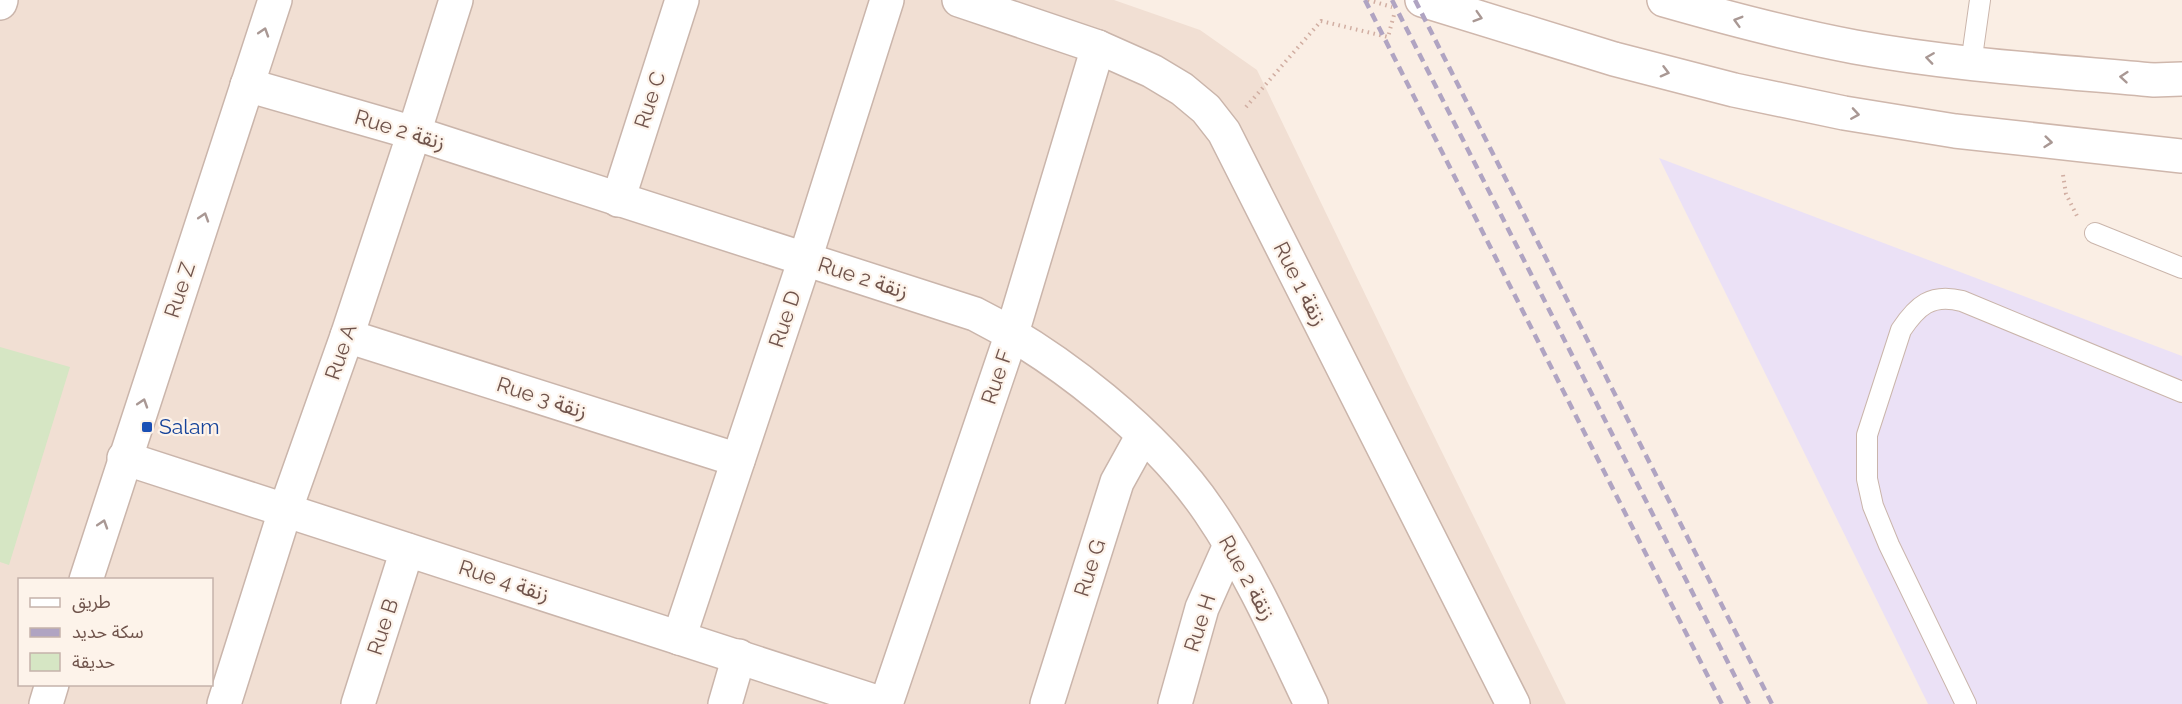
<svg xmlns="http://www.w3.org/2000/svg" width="2182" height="704" font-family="Raleway,'Noto Sans Arabic',sans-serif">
<rect width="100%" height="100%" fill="#faeee4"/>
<path fill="#f1dfd3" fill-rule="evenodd" d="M0,0h1114l86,30 57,40 148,307 161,327h-1566zM20,580h192v104h-192z"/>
<path fill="#ebe1f6" d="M1659,158l523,198v348h-254z"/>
<path fill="#d6e6c4" d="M0,347l70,20 -61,198 -9,-3z"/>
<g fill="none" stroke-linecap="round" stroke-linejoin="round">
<g stroke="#cab5ab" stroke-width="22">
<g id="service">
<path d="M1971,64l9,-64"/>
<path d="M2095,233l87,35"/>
<path d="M1966,704l-77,-159 -16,-39 -6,-27v-44l34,-105c16,-24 30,-37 61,-29l220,91"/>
</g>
</g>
<g stroke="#cab5ab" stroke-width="36">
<g id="minor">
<path d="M959,0l139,47 54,24 30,18 24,20 18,23 289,572"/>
<path d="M0,3l1,-3"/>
<path d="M247,85l167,48 561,181c83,42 181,119 234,197 41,60 71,128 102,193"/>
<path d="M618,200l64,-200"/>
<path d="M347,336l391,124"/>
<path d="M124,458l759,246"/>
<path d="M86,580l189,-580"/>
<path d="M679,638l126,-379 82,-259"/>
<path d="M46,704l6,-20"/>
<path d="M224,704l61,-193 62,-175 67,-203 42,-133"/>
<path d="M358,704l49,-154"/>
<path d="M725,704l14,-48"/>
<path d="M886,704l126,-371 86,-286"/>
<path d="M1047,704l70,-222 26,-47"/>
<path d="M1175,704l27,-96 28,-63"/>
</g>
</g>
<g stroke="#cfb7ac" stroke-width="36">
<g id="secondary">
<path d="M1422,0l192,59 120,31 110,23 111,18 227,25"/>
<path d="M1664,0c63,18 126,35 191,47 99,18 199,24 299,33l28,-1"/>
</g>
</g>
<g stroke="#d1aea2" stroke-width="4" stroke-dasharray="1.5 4.5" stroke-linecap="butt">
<path d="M1368,0l24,7"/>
<path d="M1246,107l75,-86 67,16 6,-22"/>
<path d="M2063,175l3,19 11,22"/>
</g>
<use href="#service" stroke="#fff" stroke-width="20"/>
<use href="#minor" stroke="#fff" stroke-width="33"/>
<use href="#secondary" stroke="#fff" stroke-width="33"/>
<g stroke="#b0a4c2" stroke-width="4.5" stroke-dasharray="9 6" stroke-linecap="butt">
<path d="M1365,0l357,704"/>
<path d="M1392,0l357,704"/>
<path d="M1415,0l357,704"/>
</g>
</g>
<defs><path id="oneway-chevron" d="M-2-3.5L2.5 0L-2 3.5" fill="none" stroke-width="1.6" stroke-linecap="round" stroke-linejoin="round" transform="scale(1.5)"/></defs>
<g stroke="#a99894">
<use href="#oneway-chevron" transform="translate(1478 17) rotate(17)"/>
<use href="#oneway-chevron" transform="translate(1738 21) rotate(-164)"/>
<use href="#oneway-chevron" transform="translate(264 32) rotate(-72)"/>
<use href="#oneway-chevron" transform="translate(1930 58) rotate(-172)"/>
<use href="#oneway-chevron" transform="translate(1665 72) rotate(15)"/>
<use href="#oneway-chevron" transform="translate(2124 77) rotate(-175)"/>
<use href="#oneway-chevron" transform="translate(1855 114) rotate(9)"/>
<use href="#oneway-chevron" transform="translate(2048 142) rotate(6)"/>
<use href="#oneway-chevron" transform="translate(204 217) rotate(-72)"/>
<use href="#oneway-chevron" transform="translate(143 403) rotate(-72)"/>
<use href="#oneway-chevron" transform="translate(103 524) rotate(-72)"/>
</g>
<rect fill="#1a4fb4" stroke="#fdf3ea" stroke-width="2" x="141" y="421" width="12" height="12" rx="3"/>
<g text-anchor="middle" stroke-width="4.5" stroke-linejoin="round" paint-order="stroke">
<g font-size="21" fill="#70544c" stroke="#fdf3ea">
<text transform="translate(650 100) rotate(-72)" y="7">Rue C</text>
<text transform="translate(400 130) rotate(17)" y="7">Rue 2 زنقة</text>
<text transform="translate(863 278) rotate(18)" y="7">Rue 2 زنقة</text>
<text transform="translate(1300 284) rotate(63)" y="7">Rue 1 زنقة</text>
<text transform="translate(180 290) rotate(-72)" y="7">Rue Z</text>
<text transform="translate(785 319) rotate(-71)" y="7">Rue D</text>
<text transform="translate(341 352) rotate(-71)" y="7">Rue A</text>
<text transform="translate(997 377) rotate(-71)" y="7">Rue F</text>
<text transform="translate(542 398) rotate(18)" y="7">Rue 3 زنقة</text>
<text transform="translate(1090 568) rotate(-72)" y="7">Rue G</text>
<text transform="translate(1247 578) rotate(61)" y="7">Rue 2 زنقة</text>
<text transform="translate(504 581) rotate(18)" y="7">Rue 4 زنقة</text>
<text transform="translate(1200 623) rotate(-72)" y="7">Rue H</text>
<text transform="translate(383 627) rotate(-72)" y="7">Rue B</text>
</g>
<g font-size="21" fill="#164399" stroke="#fdf3ea" text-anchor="start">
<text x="159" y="434">Salam</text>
</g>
</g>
<rect x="18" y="578" width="195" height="108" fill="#fdf3ea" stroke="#c5b3ab" stroke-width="1.5"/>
<rect x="30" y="598" width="30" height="9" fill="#ffffff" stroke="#c5b3ab" stroke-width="1.5"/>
<text x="72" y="608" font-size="18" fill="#70544c">طريق</text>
<rect x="30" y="628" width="30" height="9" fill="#b0a4c2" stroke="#c5b3ab" stroke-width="1.5"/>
<text x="72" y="638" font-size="18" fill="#70544c">سكة حديد</text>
<rect x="30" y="653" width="30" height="18" fill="#d6e6c4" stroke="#c5b3ab" stroke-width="1.5"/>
<text x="72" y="668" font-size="18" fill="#70544c">حديقة</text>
</svg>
